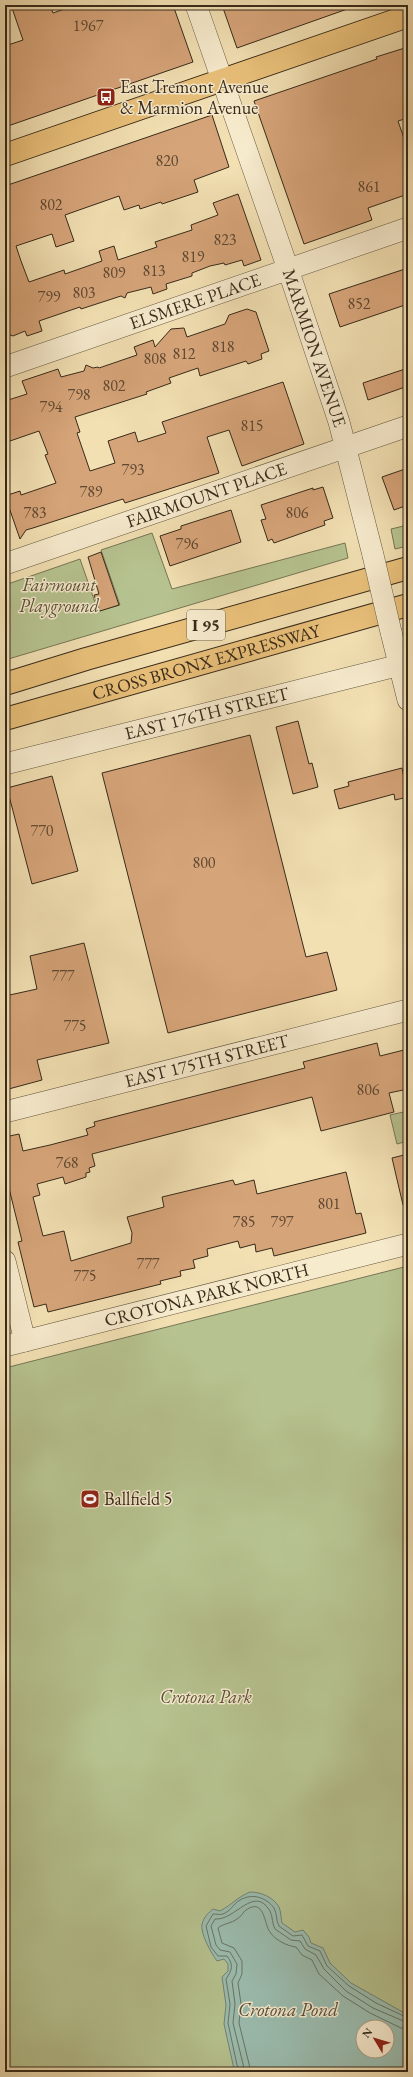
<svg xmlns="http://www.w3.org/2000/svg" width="413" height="2077" font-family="'EB Garamond',serif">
<rect width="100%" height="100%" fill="#f2e0b3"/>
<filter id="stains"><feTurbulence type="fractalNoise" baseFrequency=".005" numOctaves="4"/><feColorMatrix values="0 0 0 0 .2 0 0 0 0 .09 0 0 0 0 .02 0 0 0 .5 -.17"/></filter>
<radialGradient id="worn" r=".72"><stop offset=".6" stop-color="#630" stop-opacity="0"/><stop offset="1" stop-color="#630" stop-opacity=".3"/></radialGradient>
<g fill="#b6c390" stroke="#767655" fill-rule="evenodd">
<path d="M408,525v21l-13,3 -4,-20z"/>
<path d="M152,533l20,56 173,-46 3,15 -343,102v-75l75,-26 18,52 22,-6 -19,-55z"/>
<path d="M408,1111v30l-11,3 -7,-29z"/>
<path d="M408,1266v806h-403v-704zM363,2027h24v24h-24z"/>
</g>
<path fill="#9bbdb0" stroke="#738274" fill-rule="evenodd" d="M250,1892c11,0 23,5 29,15 2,4 2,12 3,16l13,9 8,-2 6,7 2,6 12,5 7,15 21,20 57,32v57h-169l-5,-3 -10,-45 2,-19 -4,-28 6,-6v-7l-4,-5 -7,2c-6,-8 -17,-28 -15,-37 2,-7 6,-11 11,-15l7,2c13,-7 16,-13 30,-19zM363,2027h24v24h-24z"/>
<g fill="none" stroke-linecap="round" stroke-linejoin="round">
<g stroke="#697465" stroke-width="1">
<path d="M240,2072l-3,-7 -9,-42 2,-19 -4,-25c6,-9 8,-14 1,-23h-9l-7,-9 -5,-21 7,-12c4,0 7,1 10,0 8,-3 10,-10 17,-14 12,-7 26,-3 34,8 3,5 2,13 5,18l14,10 9,-1 6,11 12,5 7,15 22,20 27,17 32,15"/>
<path d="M245,2072l-12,-49 2,-19 -3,-23 4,-7 1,-10 -7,-12 -10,-2 -4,-5 -5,-19 4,-7c20,2 39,-35 55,-8 3,6 2,13 5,18l16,11 9,1 5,8 11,6 8,14 22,22 27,17 35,15"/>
<path d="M251,2072l-12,-49 2,-19 -3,-21 4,-9v-13l-8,-13 -12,-5 -4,-15c4,-4 14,-5 19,-9 4,-2 6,-7 9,-9 19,-13 18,15 24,22 5,8 17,14 26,15l6,8 10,5 7,14 24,22 27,17 31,15 7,1"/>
</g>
</g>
<g fill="#d6a479" stroke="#372a1a">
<path d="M11,5h39l3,8 23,-8h97l20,57 -188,65v-81l18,-6z"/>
<path d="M222,5h130l1,2 -116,41z"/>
<path d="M408,47v71l-10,3 10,29v44l-40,14 4,12 -68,24 -50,-143 123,-42 -1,-2z"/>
<path d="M212,115l17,52 -35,13 4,12 -36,12 -1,-2 -21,7 -1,-4 -15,5 -5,-14 -40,14 -14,5 9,26 -18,6 -4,-13 -36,12 5,15 8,21 35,-12 1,4 37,-13 -3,-10 15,-5 4,14 39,-13 -2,-5 37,-12 -1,-5 27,-10 -5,-12 25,-9 23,66 -17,6 -2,-6 -17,5 -1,-2 -14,3 -18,7v3l-26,8 1,5 -14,5 -2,-7 -24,6 -2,5 -4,-2 -40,13 -1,-2 -41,14 3,10 -15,5 -2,-5 -12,5 -8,-3v-147z"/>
<path d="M408,268v36l-68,23 -11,-33z"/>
<path d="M247,309l9,3 13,39 -8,3 1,5 -14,5 -2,-3 -46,15 -2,-8 -29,10 2,5 -25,9 1,2 -72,23 5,15 -3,1 13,38 25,-8 -7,-22 27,-9 3,10 28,-9 -4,-11 121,-40 21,62 -62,22 -13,-36 -22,7 12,36 -94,30 -2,-4 -90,29 -7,2 -6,9 -15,-43 15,-5 1,4 35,-12 -11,-28 3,-1 -9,-23 -29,10 -5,-13v-27l22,-7 -5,-13 36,-12 3,8 23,-6 2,-6 7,3 5,-1 1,1 38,-13 -3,-8 19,-7 2,7 16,-18 13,-1 3,9 38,-13 4,-9z"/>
<path d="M408,368v18l-40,14 -5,-17z"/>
<path d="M408,468v37l-14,5 -12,-33z"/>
<path d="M323,487l10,31 -9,3 1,4 -51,18 -2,-4 -4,2 -7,-21 5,-1 -5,-14 52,-17v2z"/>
<path d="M231,510l10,32 -71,24 -10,-30 21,-7v-3z"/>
<path d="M101,552l18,53 -19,6 -6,-16 5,-1 -11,-37z"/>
<path d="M298,721l11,43 3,-1 6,24 -25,7 -17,-67z"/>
<path d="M250,735l56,222 21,-5 10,38 -169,43 -66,-260z"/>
<path d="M402,768l6,29 -13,3 -1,-6 -55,15 -5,-19 15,-4 -1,-4z"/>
<path d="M52,776l26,95 -46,13 -25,-96z"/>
<path d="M84,943l25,100 -72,17 5,20 -37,10v-94l32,-7 -7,-33z"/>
<path d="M377,1043l3,13 28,-7v40l-19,4 5,19 -73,19 -9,-34 -220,57 3,12 -6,2 1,4 -4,1v4l-21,7 -2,-7 -26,7 3,11 -7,2 10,39 21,-5 7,30 60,-18 1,-10 -5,-16 37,-10 -2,-10 71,-17 2,5 19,-5 3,14 89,-22 10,42 5,-1 5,20 -92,23 -2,-8 -16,4 -1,-8 -15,4 -2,-7 -31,8 1,7 -15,4 2,8 -15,3 1,5 -21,5 1,3 -113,28 -2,-8 -12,3 -16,-65 4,-1 -17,-69v-35l14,-3 4,17 27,-6 38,-10 -2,-6 9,-3 -1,-4 211,-54 -2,-6z"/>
<path d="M408,1154v50l-5,1 -11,-47z"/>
</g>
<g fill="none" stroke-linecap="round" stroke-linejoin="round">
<g stroke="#665840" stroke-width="22">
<g id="minor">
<path id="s1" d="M196,5l92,264 51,153 34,133"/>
<path id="s2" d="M5,367l403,-139"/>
<path id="s3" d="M5,564l403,-138"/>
<path d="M391,632l17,68"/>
<path id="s4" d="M5,764l403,-101"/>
<path id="s5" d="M5,1112l403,-102"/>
<path d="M5,1261l20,80"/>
<path id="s6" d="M5,1346l403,-102"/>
</g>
</g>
<g stroke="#372a1a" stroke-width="24">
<path id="major" d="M5,155l403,-139"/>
</g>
<g stroke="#372a1a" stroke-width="24">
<g id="highway">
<path d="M5,684l81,-25 322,-91"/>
<path id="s7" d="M5,719l403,-114"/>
</g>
</g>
<use href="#minor" stroke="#f7ebce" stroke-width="21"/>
<use href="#major" stroke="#e9c07a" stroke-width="22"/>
<use href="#highway" stroke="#e9c07a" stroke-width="22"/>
<g stroke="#665840" stroke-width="22" stroke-linecap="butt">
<path id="minor-bridge" d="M373,555l18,77"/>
</g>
<use href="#minor-bridge" stroke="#f7ebce" stroke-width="21"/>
</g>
<defs>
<g id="bus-square" transform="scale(1)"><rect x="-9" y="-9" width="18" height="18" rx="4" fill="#8f2418" stroke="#f7ebce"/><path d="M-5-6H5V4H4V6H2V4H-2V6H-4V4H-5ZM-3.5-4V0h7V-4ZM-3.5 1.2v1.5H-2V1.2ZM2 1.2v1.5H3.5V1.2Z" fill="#fff"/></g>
<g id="stadium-square" transform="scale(1)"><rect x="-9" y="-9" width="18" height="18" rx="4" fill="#8f2418" stroke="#f7ebce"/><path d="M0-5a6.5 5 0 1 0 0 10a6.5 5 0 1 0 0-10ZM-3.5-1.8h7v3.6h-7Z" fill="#fff"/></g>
</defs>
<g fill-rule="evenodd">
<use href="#bus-square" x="106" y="97"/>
<use href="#stadium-square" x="90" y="1499"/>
</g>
<g text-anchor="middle" stroke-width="3" stroke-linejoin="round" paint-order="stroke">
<g font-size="16" fill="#5f4832">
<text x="88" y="31">1967</text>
<text x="167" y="166">820</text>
<text x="369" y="192">861</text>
<text x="51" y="210">802</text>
<text x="225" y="245">823</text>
<text x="193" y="262">819</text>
<text x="154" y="276">813</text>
<text x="114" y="278">809</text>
<text x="84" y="298">803</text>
<text x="49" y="302">799</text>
<text x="359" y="309">852</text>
<text x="223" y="352">818</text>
<text x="184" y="359">812</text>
<text x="155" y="364">808</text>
<text x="114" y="391">802</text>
<text x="79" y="400">798</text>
<text x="51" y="412">794</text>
<text x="252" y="431">815</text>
<text x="133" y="475">793</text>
<text x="91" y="497">789</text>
<text x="35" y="518">783</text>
<text x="297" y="518">806</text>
<text x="187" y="549">796</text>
<text x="42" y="836">770</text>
<text x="204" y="868">800</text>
<text x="63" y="981">777</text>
<text x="75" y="1031">775</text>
<text x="368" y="1095">806</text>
<text x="67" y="1168">768</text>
<text x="329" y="1209">801</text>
<text x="244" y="1227">785</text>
<text x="282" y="1227">797</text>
<text x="148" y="1269">777</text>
<text x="85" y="1281">775</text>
</g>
<rect fill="#f7ebce" stroke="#716450" stroke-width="1" x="187" y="610" width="38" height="30" rx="3"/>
<g font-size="17" font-weight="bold" fill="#372a1a">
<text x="206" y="631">I 95</text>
</g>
<g font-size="18" fill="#372a1a" stroke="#f7ebce" text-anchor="start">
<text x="120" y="93">East Tremont Avenue<tspan x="120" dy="21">&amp; Marmion Avenue</tspan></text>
<text x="104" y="1505">Ballfield 5</text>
</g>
<g font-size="18" fill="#372a1a" stroke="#f7ebce">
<text dy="6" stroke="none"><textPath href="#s2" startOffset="201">ELSMERE PLACE</textPath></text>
<text dy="6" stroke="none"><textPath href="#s1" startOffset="363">MARMION AVENUE</textPath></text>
<text dy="6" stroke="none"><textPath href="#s3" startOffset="213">FAIRMOUNT PLACE</textPath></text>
<text dy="6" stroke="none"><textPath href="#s7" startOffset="209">CROSS BRONX EXPRESSWAY</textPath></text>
<text dy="6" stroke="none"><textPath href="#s4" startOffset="208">EAST 176TH STREET</textPath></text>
<text dy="6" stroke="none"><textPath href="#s5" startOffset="208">EAST 175TH STREET</textPath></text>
<text dy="6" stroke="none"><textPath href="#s6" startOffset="208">CROTONA PARK NORTH</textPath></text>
</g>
<g font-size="18" font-style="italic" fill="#575038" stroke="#f7ebce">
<text x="59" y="591">Fairmount<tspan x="59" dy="21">Playground</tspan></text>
<text x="206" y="1703">Crotona Park</text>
</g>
<g font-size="19" font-style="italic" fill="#504f40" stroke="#f7ebce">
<text x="288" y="2016">Crotona Pond</text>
</g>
</g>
<rect width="413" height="2077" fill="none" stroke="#f2e0b3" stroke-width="20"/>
<rect x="6" y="6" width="401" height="2065" fill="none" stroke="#372a1a" stroke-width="2"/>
<rect x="10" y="10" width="393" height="2057" fill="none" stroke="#372a1a"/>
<g transform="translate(375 2039) rotate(308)"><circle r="19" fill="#f7ebce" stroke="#aa9e86"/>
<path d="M0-3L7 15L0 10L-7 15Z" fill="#8f2418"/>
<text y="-6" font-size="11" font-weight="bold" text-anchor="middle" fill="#372a1a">N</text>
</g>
<rect width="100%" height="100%" filter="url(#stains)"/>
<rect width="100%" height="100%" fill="url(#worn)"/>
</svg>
